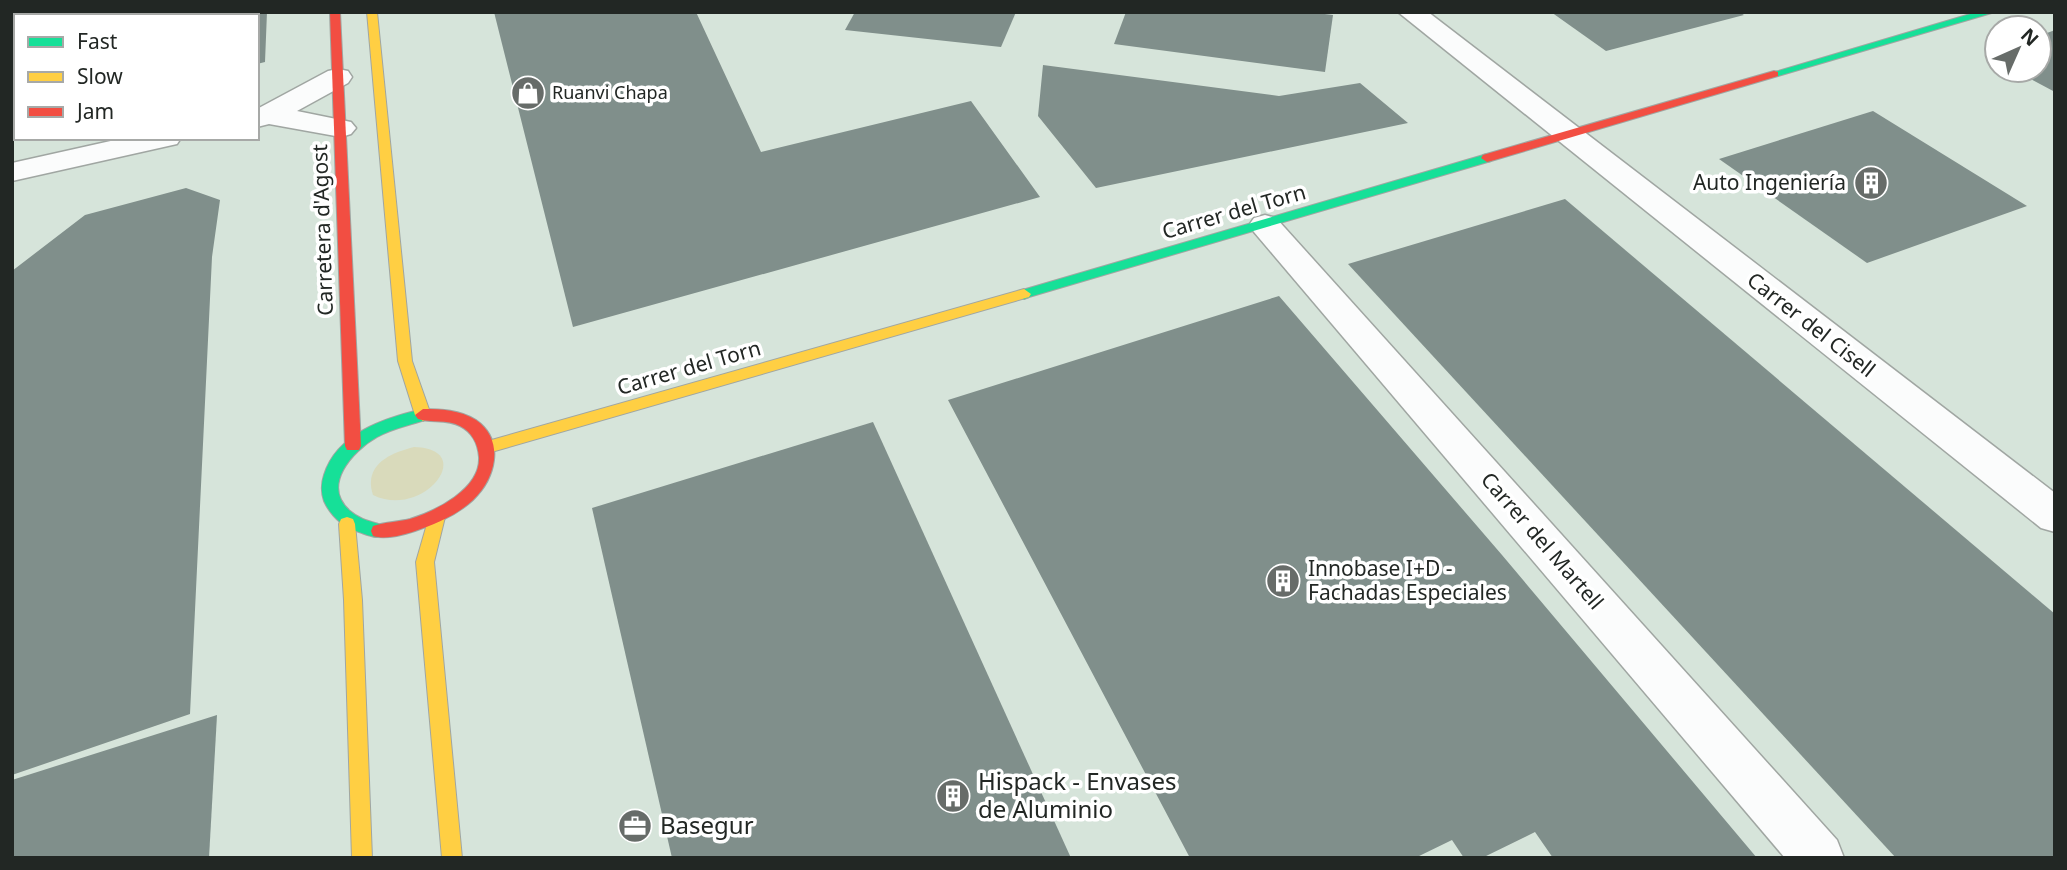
<svg xmlns="http://www.w3.org/2000/svg" width="2067" height="870" font-family="'Noto Sans',sans-serif">
<rect width="100%" height="100%" fill="#e6ede8"/>
<path fill="#d6e4da" fill-rule="evenodd" d="M12,12h2043v846h-2043zM16,16h241v122h-241zM1997,28h42v42h-42z"/>
<path fill="#d9dabb" d="M414,447c65,2 9,73 -41,48 -10,-30 17,-42 41,-48z"/>
<g fill="#808f8b">
<path d="M49,12h218l-2,50 -8,2v-48h-220z"/>
<path d="M494,12h202l65,140 210,-51 69,96 -467,130z"/>
<path d="M855,12h161l-15,35 -156,-17z"/>
<path d="M1126,12h182l25,3 -8,57 -211,-28z"/>
<path d="M1551,12h188l5,3 -138,36z"/>
<path d="M16,18v95l-4,1v-95z"/>
<path d="M2055,30v62l-41,-22h25v-34z"/>
<path d="M1043,65l236,31 81,-13 48,40 -312,65 -58,-72z"/>
<path d="M1873,111l154,95 -160,57 -148,-104z"/>
<path d="M186,188l34,12 -8,57 -22,457 -178,61v-504l73,-56z"/>
<path d="M1565,199l490,415v244h-159l-548,-594z"/>
<path d="M1279,296l223,259 255,303h-204l-18,-26 -53,26h-18l-12,-18 -37,18h-225l-242,-458z"/>
<path d="M873,422l198,436h-399l-80,-350z"/>
<path d="M217,715l-8,143h-197v-78z"/>
</g>
<g fill="none" stroke-linecap="round" stroke-linejoin="round">
<g stroke="#a0a6a2" stroke-width="3">
<g id="street">
<path d="M1398,12h30l627,481v39l-14,-4z"/>
<path d="M338,69l10,2 4,6 -4,6 -51,28 54,11 5,6 -5,6 -10,3 -72,-13 -12,3v-18l71,-38z"/>
<path d="M124,138h57l-4,6 -165,37v-18z"/>
<path d="M1265,215l11,3 561,622 7,18h-59l-531,-626 -5,-7 5,-7z"/>
</g>
</g>
<g stroke="#a0a6a2" stroke-width="2">
<g id="fast">
<path d="M1977,12h18l-217,64 -10,-2z"/>
<path d="M1487,154l6,4 -2,3 -462,136 -5,2 -7,-5 2,-3z"/>
<path d="M423,409l8,6 -3,4c-17,6 -35,9 -51,18 -25,14 -56,49 -27,74 10,9 23,11 35,15l2,5 -2,5c-9,3 -17,-1 -26,-4 -16,-5 -28,-16 -35,-31 -3,-9 -3,-17 0,-26 13,-42 61,-57 99,-66z"/>
</g>
</g>
<g stroke="#a0a6a2" stroke-width="2">
<g id="slow">
<path d="M367,12h10l35,349 19,54 -8,6 -8,-6 -17,-54z"/>
<path d="M1024,289l7,5 -2,3 -541,156 -6,-2 -2,-4 2,-4 6,-2z"/>
<path d="M437,510l6,2 2,5 -11,45 28,296h-20l-26,-296 13,-45 2,-5z"/>
<path d="M347,517l6,2 2,5 7,76 10,258h-20l-8,-258 -5,-76 2,-5z"/>
</g>
</g>
<g stroke="#a0a6a2" stroke-width="2">
<g id="jam">
<path d="M330,12h10l21,434 -2,4h-12l-2,-4z"/>
<path d="M1774,71l4,1v4l-287,85 -4,1 -6,-4 2,-3z"/>
<path d="M423,409c18,0 37,1 53,11 30,21 19,59 -3,80 -16,15 -37,24 -58,31 -12,4 -29,9 -42,5l-2,-5 2,-5c12,-4 25,-4 37,-7 26,-8 71,-30 69,-62 -1,-13 -7,-25 -19,-31 -13,-7 -29,-3 -42,-7l-3,-4z"/>
</g>
</g>
<use href="#street" fill="#fbfcfc" fill-rule="evenodd"/>
<use href="#fast" fill="#16e098" fill-rule="evenodd"/>
<use href="#slow" fill="#ffcf43" fill-rule="evenodd"/>
<use href="#jam" fill="#f24e42" fill-rule="evenodd"/>
</g>
<defs>
<g id="shop-disc" transform="scale(1.75)"><circle r="9.5" fill="#676c69" stroke="#fff"/><path d="M-5-2.5h2.3a2.7 3.5 0 0 1 5.4 0H5L5.5 6h-11ZM-1.5-2.5h3a1.5 2.3 0 0 0-3 0Z" fill="#fff"/></g>
<g id="building-disc" transform="scale(1.75)"><circle r="9.5" fill="#676c69" stroke="#fff"/><path d="M-4-6H4V6H1V3H-1V6H-4ZM-2.5-4.3h1.7v1.8h-1.7ZM.8-4.3h1.7v1.8H.8ZM-2.5-1h1.7V.8h-1.7ZM.8-1h1.7V.8H.8Z" fill="#fff"/></g>
<g id="office-disc" transform="scale(1.75)"><circle r="9.5" fill="#676c69" stroke="#fff"/><path d="M-6-3h4V-5.5h4V-3h4V5H-6ZM-1-4.5V-3h2v-1.5ZM-6 0V1H6V0Z" fill="#fff"/></g>
</defs>
<g fill-rule="evenodd">
<use href="#shop-disc" x="528" y="93"/>
<use href="#building-disc" x="1871" y="183"/>
<use href="#building-disc" x="1283" y="581"/>
<use href="#building-disc" x="953" y="796"/>
<use href="#office-disc" x="635" y="826"/>
</g>
<g text-anchor="middle" stroke-width="7" stroke-linejoin="round" paint-order="stroke">
<g font-size="18" fill="#222724" stroke="#fff" text-anchor="start">
<text x="552" y="99">Ruanvi Chapa</text>
</g>
<g font-size="21" fill="#222724" stroke="#fff" text-anchor="end">
<text x="1846" y="190">Auto Ingeniería</text>
<text x="1308" y="576" text-anchor="start">Innobase I+D -<tspan x="1308" dy="24">Fachadas Especiales</tspan></text>
</g>
<g font-size="21" fill="#222724" stroke="#fff">
<text transform="translate(1234 212) rotate(-16)" y="7">Carrer del Torn</text>
<text transform="translate(323 230) rotate(-92)" y="7">Carretera d'Agost</text>
<text transform="translate(1811 325) rotate(38)" y="7">Carrer del Cisell</text>
<text transform="translate(689 368) rotate(-16)" y="7">Carrer del Torn</text>
<text transform="translate(1542 541) rotate(49)" y="7">Carrer del Martell</text>
</g>
<g font-size="24" fill="#222724" stroke="#fff" text-anchor="start">
<text x="978" y="790">Hispack - Envases<tspan x="978" dy="28">de Aluminio</tspan></text>
<text x="660" y="834">Basegur</text>
</g>
</g>
<rect width="2067" height="870" fill="none" stroke="#222724" stroke-width="28"/>
<rect x="14" y="14" width="245" height="126" fill="#ffffff" stroke="#a7a9a7" stroke-width="2"/>
<rect x="28" y="37" width="35" height="10" fill="#16e098" stroke="#a7a9a7" stroke-width="2"/>
<text x="77" y="49" font-size="21" fill="#222724">Fast</text>
<rect x="28" y="72" width="35" height="10" fill="#ffcf43" stroke="#a7a9a7" stroke-width="2"/>
<text x="77" y="84" font-size="21" fill="#222724">Slow</text>
<rect x="28" y="107" width="35" height="10" fill="#f24e42" stroke="#a7a9a7" stroke-width="2"/>
<text x="77" y="119" font-size="21" fill="#222724">Jam</text>
<g transform="translate(2018 49) rotate(45)"><circle r="33" fill="#ffffff" stroke="#a7a9a7" stroke-width="2"/>
<path d="M0-5L12 26L0 18L-12 26Z" fill="#676c69"/>
<text y="-10" font-size="19" font-weight="bold" text-anchor="middle" fill="#222724">N</text>
</g>
</svg>
